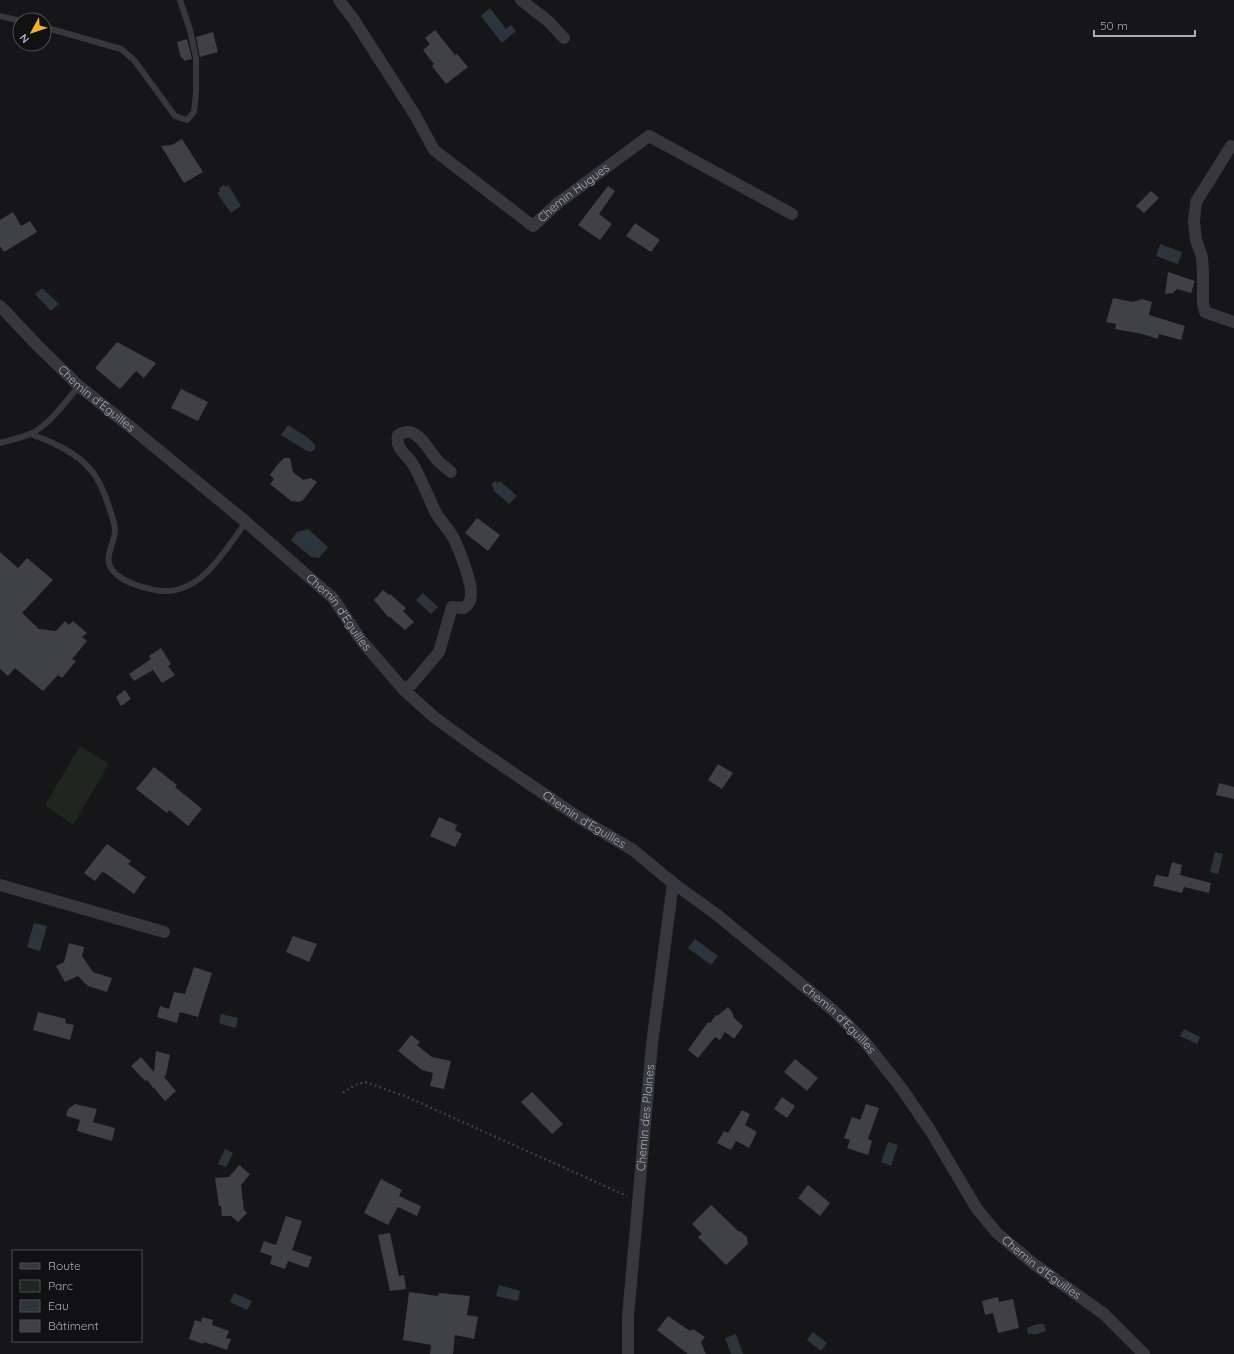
<svg xmlns="http://www.w3.org/2000/svg" width="1234" height="1354" font-family="Quicksand,sans-serif">
<rect width="100%" height="100%" fill="#161618"/>
<path fill="#1e261f" d="M80,746l29,18 -36,61 -28,-20z"/>
<g fill="#2c353c">
<path d="M490,8l16,21 5,-4 5,6 -14,12 -21,-27z"/>
<path d="M224,185l2,2 2,-2 13,21 -10,7 -14,-20 3,-2 -1,-3z"/>
<path d="M1160,244l22,8 -4,12 -22,-8z"/>
<path d="M42,288l17,16 -8,7 -16,-17z"/>
<path d="M288,425l19,12 8,8v4l-4,3 -4,-1 -26,-16z"/>
<path d="M495,481l3,2 2,-2 17,15 -8,8 -16,-14 1,-2 -3,-3z"/>
<path d="M308,529l20,18 -9,11 -8,-1 -20,-17 6,-8z"/>
<path d="M423,593l15,14 -7,7 -15,-14z"/>
<path d="M1215,852l8,2 -5,20 -8,-2z"/>
<path d="M34,923l13,3 -7,25 -13,-4z"/>
<path d="M695,939l23,17 -7,9 -23,-17z"/>
<path d="M221,1014l17,4 -2,10 -15,-4 -2,-2z"/>
<path d="M1184,1029l16,8 -3,7 -17,-8z"/>
<path d="M888,1142l10,3 -7,21 -10,-4z"/>
<path d="M225,1149l8,4 -7,14 -8,-3z"/>
<path d="M499,1285l21,6 -2,10 -22,-5z"/>
<path d="M234,1293l18,8 -5,9 -17,-8z"/>
<path d="M1044,1324l2,6 -1,1 -8,3h-9l-1,-6 10,-4z"/>
<path d="M813,1332l14,11 -6,8 -14,-11z"/>
<path d="M736,1334l7,20h-12l-6,-16z"/>
</g>
<g fill="#404145">
<path d="M435,30l20,25 2,-1 11,13 -22,17 -14,-18 2,-2 -11,-14 7,-6 -5,-6z"/>
<path d="M213,32l5,20 -18,5 -4,-20z"/>
<path d="M187,39l5,20 -8,2 -1,-3h-2l-4,-16z"/>
<path d="M182,139l21,33 -19,11 -23,-37 11,-1z"/>
<path d="M608,186l7,5 -16,23 13,10 -12,16 -22,-15z"/>
<path d="M1151,191l8,7 -15,15 -8,-7z"/>
<path d="M13,212l8,14 9,-5 7,11 -33,20 -4,-6v-26z"/>
<path d="M635,223l25,17 -9,12 -25,-16z"/>
<path d="M1168,272l27,9 -4,12 -14,-4 -4,4 -8,1z"/>
<path d="M1113,298l20,4 9,-3 10,3 -3,13 36,11 -4,14 -22,-6 -1,5 -16,-5 -27,-5 1,-5 -10,-2z"/>
<path d="M117,342l39,21 -12,15 -8,-7 -16,18 -25,-21z"/>
<path d="M181,389l27,13 -10,19 -27,-13z"/>
<path d="M284,458h6l3,14 10,8 8,-2 6,4 -14,18 -4,2 -8,-1 -21,-17 4,-5 -4,-4 8,-11z"/>
<path d="M477,518l23,17 -12,16 -23,-18z"/>
<path d="M0,552l18,16 9,-10 26,22 -31,33 17,16 17,2 9,-10 4,4 4,-4 14,12 -5,4 5,4 -15,18 4,2 -14,17 -4,-3 -15,16 -28,-23 -7,8 -8,-7z"/>
<path d="M383,590l6,5 1,-1 16,14 -3,3 11,11 -9,8 -15,-13h-2l-14,-17z"/>
<path d="M161,648l10,16 -3,2 7,9 -13,8 -9,-13 -19,11 -5,-7 22,-15 -2,-3z"/>
<path d="M125,690l6,9 -10,7 -5,-9z"/>
<path d="M718,764l15,9 -11,16 -14,-9z"/>
<path d="M154,767l23,18 -2,2 27,22 -14,17 -19,-16 -2,3 -31,-24z"/>
<path d="M1219,783l15,4v12l-18,-4z"/>
<path d="M439,817l18,8 -2,5 7,4 -7,13 -25,-11z"/>
<path d="M107,844l24,17 -3,3 18,13 -12,17 -29,-21 -3,-1 -7,9 -11,-8z"/>
<path d="M1172,862l10,3 -2,10 31,8 -2,10 -25,-6 -2,6 -29,-7 3,-11 12,2z"/>
<path d="M293,936l24,8 -8,18 -23,-10z"/>
<path d="M69,943l15,4 -2,9 11,16 19,6 -5,14 -19,-6 -10,-10 -13,6 -9,-16 8,-4z"/>
<path d="M194,967l18,6 -14,44 -18,-5 -3,11 -20,-6 3,-11 9,3 5,-17 11,2z"/>
<path d="M728,1007l4,5 2,6 9,8 -9,13 -9,-7 -5,8 -5,-3 -17,21 -10,-8 20,-28 2,1 6,-8 1,1z"/>
<path d="M38,1012l28,7 -1,4 9,2 -4,15 -37,-10z"/>
<path d="M411,1035l9,7 -3,3 15,12 19,4 -7,28 -14,-3 3,-13 -11,-3 -24,-19z"/>
<path d="M156,1051l14,4 -4,20 -2,2 12,14 -11,10 -12,-14 -1,1v-2l-5,-6 -2,1 -14,-15 10,-9 13,15z"/>
<path d="M795,1059l23,19 -11,13 -23,-19z"/>
<path d="M532,1092l31,32 -11,10 -31,-32z"/>
<path d="M782,1097l13,9 -8,12 -13,-9z"/>
<path d="M75,1104l22,5 -4,13 22,6 -3,13 -35,-10 3,-11 -14,-4 2,-7z"/>
<path d="M866,1104l13,4 -11,31 4,2 -4,14 -21,-7 3,-8 -6,-2 8,-21 8,3z"/>
<path d="M742,1110l8,4 -5,11 12,7 -8,16 -13,-7 -5,9 -14,-7 7,-12 4,2z"/>
<path d="M239,1165l11,9 -9,11 3,25 3,3 -9,9 -7,-6h-9l-1,-10h-2l-4,-28 14,-1z"/>
<path d="M381,1179l21,11 -3,6 22,10 -4,10 -19,-9 -10,18 -24,-12z"/>
<path d="M808,1185l22,18 -10,13 -22,-18z"/>
<path d="M711,1205l28,27 1,-1 7,6 1,7 -22,21 -28,-28 4,-3 -10,-10z"/>
<path d="M286,1216l16,5 -10,29 20,7 -4,11 -20,-7 -3,8 -15,-5 2,-8 -12,-4 4,-11 12,4z"/>
<path d="M390,1233l9,43 5,-1 2,14 -16,2 -12,-56z"/>
<path d="M409,1292l29,4 1,-3 31,3 -3,19 11,2 -4,22 -19,-4 -2,19h-23l1,-9 -28,-5z"/>
<path d="M998,1297l1,5 14,-3 6,29 -21,5 -5,-20 -8,2 -3,-14z"/>
<path d="M668,1316l22,15 3,-2 12,8 -4,5 5,12h-18l-31,-24z"/>
<path d="M202,1317l11,3 -1,5 17,6 -3,7 5,1 -4,11 -23,-8 -1,2 -14,-5 6,-19 6,2z"/>
</g>
<g fill="none" stroke-linecap="round" stroke-linejoin="round">
<path stroke="#3d3f44" stroke-width="2.5" stroke-dasharray="2 3" stroke-linecap="butt" d="M343,1093l12,-8 10,-3 42,15 220,99"/>
<g stroke="#37383d" stroke-width="6">
<path d="M0,16l20,5"/>
<path d="M44,27l77,22 13,11 41,56 12,4 7,-8 2,-19v-35l-6,-28 -10,-30"/>
<path d="M30,434c19,6 47,19 60,35 9,10 15,25 19,38 2,7 6,16 6,23 0,12 -10,25 -5,36 4,10 19,17 29,20 8,2 16,5 24,5 39,2 62,-41 83,-69"/>
<path d="M0,443c10,-3 21,-5 30,-9 20,-9 35,-32 49,-48"/>
</g>
<g stroke="#37383d" stroke-width="12">
<path id="s1" d="M339,0l15,20 61,95 19,35 99,76 25,-23 91,-67 143,78"/>
<path d="M521,0l27,21 16,17"/>
<path d="M1231,146l-35,56 -2,20 2,18 6,17 1,16v31l2,8 29,10"/>
<path id="s2" d="M0,306l38,40 41,40 49,39 118,97 87,76 28,42 43,50 30,27 44,32 103,70 52,31 40,33 43,31 118,97 31,31 37,47 28,41 47,79 20,24 37,31 70,50 40,40"/>
<path d="M404,690l8,-6 27,-32 13,-45 12,1c4,-3 7,-7 7,-13 1,-13 -11,-43 -17,-56 -5,-10 -14,-18 -19,-28 -7,-15 -13,-30 -21,-45 -7,-12 -19,-16 -16,-31 4,-2 8,-4 12,-3 12,3 21,22 29,30 4,3 8,7 12,10"/>
<path d="M0,885l164,47"/>
<path id="s3" d="M628,1354v-37l24,-273 21,-161"/>
</g>
</g>
<g text-anchor="middle" stroke-width="4" stroke-linejoin="round" paint-order="stroke">
<g font-size="12" fill="#a8adb8" stroke="#111113">
<text dy="4" stroke="none"><textPath href="#s1" startOffset="355">Chemin Hugues</textPath></text>
<text dy="4" stroke="none"><textPath href="#s2" startOffset="134">Chemin d'Eguilles</textPath></text>
<text dy="4" stroke="none"><textPath href="#s2" startOffset="458">Chemin d'Eguilles</textPath></text>
<text dy="4" stroke="none"><textPath href="#s2" startOffset="782">Chemin d'Eguilles</textPath></text>
<text dy="4" stroke="none"><textPath href="#s2" startOffset="1106">Chemin d'Eguilles</textPath></text>
<text dy="4" stroke="none"><textPath href="#s3" startOffset="237">Chemin des Plaines</textPath></text>
<text dy="4" stroke="none"><textPath href="#s2" startOffset="1430">Chemin d'Eguilles</textPath></text>
</g>
</g>
<rect x="12" y="1250" width="130" height="92" fill="#111113" stroke="#4d4f55"/>
<rect x="20" y="1263" width="20" height="6" fill="#37383d" stroke="#4d4f55"/>
<text x="48" y="1270" font-size="12" fill="#a8adb8">Route</text>
<rect x="20" y="1280" width="20" height="12" fill="#1e261f" stroke="#4d4f55"/>
<text x="48" y="1290" font-size="12" fill="#a8adb8">Parc</text>
<rect x="20" y="1300" width="20" height="12" fill="#2c353c" stroke="#4d4f55"/>
<text x="48" y="1310" font-size="12" fill="#a8adb8">Eau</text>
<rect x="20" y="1320" width="20" height="12" fill="#404145" stroke="#4d4f55"/>
<text x="48" y="1330" font-size="12" fill="#a8adb8">Bâtiment</text>
<g transform="translate(32 32) rotate(230)"><circle r="19" fill="#111113" stroke="#4d4f55"/>
<path d="M0-3L7 15L0 10L-7 15Z" fill="#f2b134"/>
<text y="-6" font-size="11" font-weight="bold" text-anchor="middle" fill="#a8adb8">N</text>
</g>
<path d="M1094 30v6h101v-6" fill="none" stroke="#a8adb8" stroke-width="2"/>
<text x="1100" y="30" font-size="12" fill="#a8adb8" stroke="#111113" stroke-width="3" paint-order="stroke">50 m</text>
</svg>
